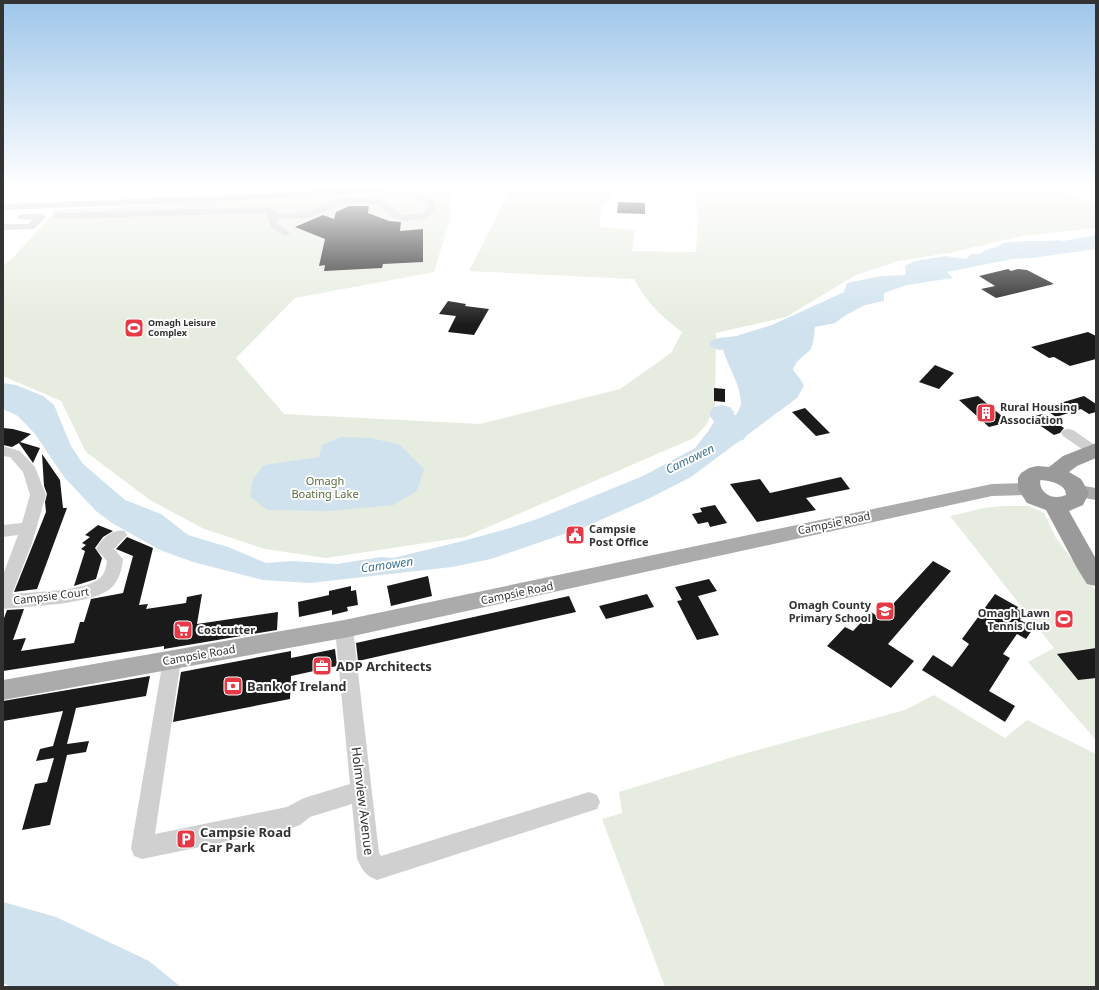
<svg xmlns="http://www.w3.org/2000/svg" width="1099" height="990" font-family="'Noto Sans',sans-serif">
<rect width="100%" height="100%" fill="#fff"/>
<g fill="#e6ecdf">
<path d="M512,186h100l1,14 -12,4 -1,23 35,3 -3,21 64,1 2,-33 -4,-33h361l41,20v22l-74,8 -73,17 -51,8 -44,15 -68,41 -70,16 -1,73 -8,18 -13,14 -229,99 -139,21 -61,-9 -61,-20 -54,-29 -64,-48 -25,-51 -58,-25v-111l8,-5 45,-50 394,-21 1,27 -17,56 -139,26 -59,60 48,56 196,10 140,-35 51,-36 11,-21c-23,-18 -34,-28 -48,-53l-165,-8z"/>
<path d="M1003,506h26l15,7 12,25 40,53v149l-68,-78 26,-14 -104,-132 34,-8z"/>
<path d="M934,695l71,43 22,-18 69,34v233h-431l-63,-168 20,-6 -3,-21 124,-38 162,-44z"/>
</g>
<g fill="#cfe2ee">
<path d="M1096,235v14l-64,9 -20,1 -65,13 6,6 -46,7 -23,8v8l-19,4 -19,10 -11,8 -20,4c-1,8 -1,16 -5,23 -7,7 -14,10 -17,20l8,10 3,6 -7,12 -106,79 -41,21 -63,28 -96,33 -39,8 -142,16 -47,-3 -70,-18 -33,-12 -48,-27 -16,-12 -32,-34 -29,-43 -17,-18 -15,-7v-26l13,2 27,11 11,9 17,41 12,18 42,36 36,14 27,21 40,12 38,16 27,-2 44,3 44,-7 12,1 70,-17 47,-13 30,-10 103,-42 52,-28 14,-18 8,-13 19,-2c2,-4 5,-8 5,-12 0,-19 -15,-39 -19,-57l17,-11 33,-10 72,-33 3,-9 34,-7 24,-1 1,-2 -1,-7 10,-5 31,-5 20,3 5,-5h9l8,-5 9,-2 6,-4 21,-2h22l11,-1 7,1z"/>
<path d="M341,437l30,1 29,7 24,24 -7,22 -24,14 -64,6 -62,-1 -17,-14 3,-17 11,-14 55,-8 3,-12z"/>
<path d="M3,902l53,15 93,44 32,26h-170l-8,-4z"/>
</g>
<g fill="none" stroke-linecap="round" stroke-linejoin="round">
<g fill="#cfe2ee" fill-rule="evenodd">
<path d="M764,333l7,2 3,4 -3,4 -52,7 -7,-2 -3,-4 3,-4 7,-2z"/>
<path d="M722,405l8,2 4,5v4l13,19 -4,5 -8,2 -8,-2 -17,-24v-4l4,-5z"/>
</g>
</g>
<g fill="#1a1a1a">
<path d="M618,202l27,1v11l-28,-1z"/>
<path d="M349,206h20l-1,7 21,8 12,1 -1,9 23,-2v33l-40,2 -1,4 -58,3 1,-6 -6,1 6,-27 -30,-12 28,-12 11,4 2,-7z"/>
<path d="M1008,269l3,2 7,-2 9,1 27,14 -58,14 -15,-9 14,-3 -16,-10z"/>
<path d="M448,301l18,3 -1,2 24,3 -15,26 -26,-3 8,-16 -17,-2z"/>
<path d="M1088,332l8,4v23l-26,7 -16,-9 -5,1 -18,-11z"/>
<path d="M935,365l19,8 -15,16 -20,-7z"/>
<path d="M714,388l11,1v13l-11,-1z"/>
<path d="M978,396l31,26 -20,5 -30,-27z"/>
<path d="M1084,396l12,8v8l-7,2 -8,-5 -25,8 -13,-9z"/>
<path d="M805,408l25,25 -14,3 -24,-24z"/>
<path d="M1042,414l22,14 -4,5 -6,2 -25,-17z"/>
<path d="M3,428l10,1 18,5 -11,8 20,6 -7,15 -14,-20 -7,4 -9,-2z"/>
<path d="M42,454l18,26 3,28h4l-30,81 -23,3 32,-80 -1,-10 2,-8 -3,-8z"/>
<path d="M841,477l9,12 -44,9 10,12 -59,12 -27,-38 30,-5 10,14z"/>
<path d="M715,505l12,18 -17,4 -2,-5 -10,2 -6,-10 10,-2 -2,-4z"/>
<path d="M98,525l15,6 -10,6 -8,11 7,10 -6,21 -22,7 11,-35 -4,-2 5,-4 -4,-2 8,-6 -5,-2z"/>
<path d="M127,537l26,11 -14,57 9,-1 -2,5 40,-6 1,-6 15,-3 -5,30 81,-12 -1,18 -113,19v-3l-161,25v-50l4,-11 17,-1 -11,31 13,-2 -5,13 53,-8 6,-21h4l7,-23 32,-6 10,-37 -17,-7z"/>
<path d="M933,561l18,10 -63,73 26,17 -23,27 -64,-42 18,-19 8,4 18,-19 9,6z"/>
<path d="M428,576l4,20 -41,10 -4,-20z"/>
<path d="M709,579l8,12 -19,5 21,39 -22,5 -20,-39 5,-1 -7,-13z"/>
<path d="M351,586v5l5,-1 2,15 -11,2 1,4 -16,4v-5l-33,7 -1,-15 31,-7v-4z"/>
<path d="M647,594l7,13 -48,12 -7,-13z"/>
<path d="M995,594l23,13 -1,2 8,4 -5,7 14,7 -8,12 -9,-5 -14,20 7,4 -21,33 26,15 -10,16 -83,-52 11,-15 19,12 17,-23 -7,-5z"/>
<path d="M569,596l7,16 -218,49 -2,-18z"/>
<path d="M1096,648v30l-18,2 -21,-26z"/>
<path d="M335,649l2,17 -46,10 -1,23 -117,23 8,-50 110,-21v7z"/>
<path d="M150,676l-4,20 -70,12 -9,36 22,-3 -3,11 -19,3 -17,70 -28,5 13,-46 12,-2 7,-24 -18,3 4,-12 13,-3 10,-35 -60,10v-20z"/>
</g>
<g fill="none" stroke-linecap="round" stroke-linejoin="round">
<g fill="#d0d0d0" fill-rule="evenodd">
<path d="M383,186h48l-1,2 -10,1 2,6 10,5 4,8 -6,8 -7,3 -19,2 -10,-3 -14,-12 -7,-2h-30l-34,14 -32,1 1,5 12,9 -5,3 -14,-9 -5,-14 -208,6 -5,-3 5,-3 210,-6 6,3 2,4 31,-2 35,-14 35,1 9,3 14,12 4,1 14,-1 6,-2 2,-4 -1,-5 -10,-5 -3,-8 -179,11 -230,9v-6l230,-9z"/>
<path d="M22,214h19l5,3 -12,12 -31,1v-6h25l5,-4 -14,-1 -2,-2z"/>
<path d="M1068,429l5,1 23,16v9l-7,-1 -26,-18 -2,-3 2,-3z"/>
<path d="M3,446l17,5 15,16 11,28 -14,48 -20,51c20,-2 75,-3 88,-16 5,-4 6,-11 7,-17l-11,-12c5,-10 17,-21 29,-18l2,4 -13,14 9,10c-1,10 -4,21 -11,28 -17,18 -84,19 -109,22v-34l15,-40 -15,2v-12l19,-2 8,-28 -7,-23 -13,-15 -7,-1z"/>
<path d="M344,622l6,2 3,5 26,224 2,3 208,-64 8,3 3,7 -3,7 -220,71c-11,-4 -16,-11 -20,-22l-5,-54 -42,13 -10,8 -8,3 -150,31 -8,-3 -3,-8 32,-188 2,-5 7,-3 7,3 2,5 -26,174 132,-27 17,-9 46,-14 -15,-155 3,-5z"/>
</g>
<g fill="#ababab" fill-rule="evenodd">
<path d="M1029,483l7,1 2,5 -2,5 -7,1 -37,1 -648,142 -341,62v-20l341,-60 648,-136z"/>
<path d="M1079,485l17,3v12l-24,-4 -2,-5 2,-5z"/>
</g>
<path fill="#9a9a9a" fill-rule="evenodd" d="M1096,443v15l-19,8 -8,6 12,7 8,14 -6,12 -14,6 27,48v27l-9,-2 -10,-16 -31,-58 -19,-7 -9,-14v-11l3,-5 8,-5 8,-2 12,1 14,-11zM1041,480c10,1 25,4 25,15 -12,5 -26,0 -26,-14z"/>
</g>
<linearGradient id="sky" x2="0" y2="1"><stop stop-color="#9ec6ea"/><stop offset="0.57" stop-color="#fff"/><stop offset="1" stop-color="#fff" stop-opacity="0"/></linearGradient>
<rect width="1099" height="325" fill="url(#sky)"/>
<defs>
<g id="stadium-square" transform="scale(1)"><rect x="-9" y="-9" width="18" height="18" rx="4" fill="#e63946" stroke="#fff"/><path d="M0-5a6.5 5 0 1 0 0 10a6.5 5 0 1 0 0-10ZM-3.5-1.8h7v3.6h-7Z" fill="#fff"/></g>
<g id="building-square" transform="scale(1)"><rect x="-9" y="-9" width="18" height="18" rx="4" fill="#e63946" stroke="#fff"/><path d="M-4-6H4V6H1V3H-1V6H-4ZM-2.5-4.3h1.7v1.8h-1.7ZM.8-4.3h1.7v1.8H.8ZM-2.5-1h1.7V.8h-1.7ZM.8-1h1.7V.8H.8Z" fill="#fff"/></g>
<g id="civic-square" transform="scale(1)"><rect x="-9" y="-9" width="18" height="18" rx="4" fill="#e63946" stroke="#fff"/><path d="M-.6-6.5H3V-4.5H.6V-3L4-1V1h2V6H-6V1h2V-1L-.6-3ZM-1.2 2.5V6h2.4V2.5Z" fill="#fff"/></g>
<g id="school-square" transform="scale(1)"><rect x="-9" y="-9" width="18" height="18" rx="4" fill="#e63946" stroke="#fff"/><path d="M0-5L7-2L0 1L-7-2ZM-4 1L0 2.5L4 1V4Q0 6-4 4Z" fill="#fff"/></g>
<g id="supermarket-square" transform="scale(1)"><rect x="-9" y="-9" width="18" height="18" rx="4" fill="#e63946" stroke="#fff"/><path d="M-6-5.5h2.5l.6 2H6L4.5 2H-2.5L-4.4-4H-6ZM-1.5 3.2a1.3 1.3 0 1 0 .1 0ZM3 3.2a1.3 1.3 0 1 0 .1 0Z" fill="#fff"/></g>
<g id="office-square" transform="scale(1)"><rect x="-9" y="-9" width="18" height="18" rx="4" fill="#e63946" stroke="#fff"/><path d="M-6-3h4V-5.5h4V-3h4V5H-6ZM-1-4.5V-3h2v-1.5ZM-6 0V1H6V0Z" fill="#fff"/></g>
<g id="bank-square" transform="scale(1)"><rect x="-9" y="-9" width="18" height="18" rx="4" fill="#e63946" stroke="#fff"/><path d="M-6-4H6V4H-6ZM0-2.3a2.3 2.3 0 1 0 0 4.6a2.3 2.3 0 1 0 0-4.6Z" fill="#fff"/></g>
<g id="parking-square" transform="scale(1)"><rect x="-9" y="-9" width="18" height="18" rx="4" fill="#e63946" stroke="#fff"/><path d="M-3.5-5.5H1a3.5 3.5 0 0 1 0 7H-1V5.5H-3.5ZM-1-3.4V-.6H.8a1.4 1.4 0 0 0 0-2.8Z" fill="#fff"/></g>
</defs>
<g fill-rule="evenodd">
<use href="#stadium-square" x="134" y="328"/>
<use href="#building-square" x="986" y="413"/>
<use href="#civic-square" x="575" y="535"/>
<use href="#school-square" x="885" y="611"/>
<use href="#stadium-square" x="1064" y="619"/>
<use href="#supermarket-square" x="183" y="630"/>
<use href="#office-square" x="322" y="666"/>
<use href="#bank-square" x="233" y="686"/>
<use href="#parking-square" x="186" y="839"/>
</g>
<g text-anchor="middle" stroke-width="4" stroke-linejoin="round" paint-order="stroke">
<g font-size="9" font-weight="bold" fill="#333" stroke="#fff" text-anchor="start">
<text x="148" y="326">Omagh Leisure<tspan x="148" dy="10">Complex</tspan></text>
</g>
<g font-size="11" font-weight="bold" fill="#333" stroke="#fff" text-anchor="start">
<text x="1000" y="411">Rural Housing<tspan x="1000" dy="13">Association</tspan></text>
<text x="589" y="533">Campsie<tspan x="589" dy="13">Post Office</tspan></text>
<text x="871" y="609" text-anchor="end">Omagh County<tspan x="871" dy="13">Primary School</tspan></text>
<text x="1050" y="617" text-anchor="end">Omagh Lawn<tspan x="1050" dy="13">Tennis Club</tspan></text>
<text x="197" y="634">Costcutter</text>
</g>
<g font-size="11" fill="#56703f" stroke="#fff">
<text x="325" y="485">Omagh<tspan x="325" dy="13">Boating Lake</tspan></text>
</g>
<g font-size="11" fill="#333" stroke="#fff">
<text transform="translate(834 523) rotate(-12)" y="4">Campsie Road</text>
<text transform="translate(517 593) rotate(-12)" y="4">Campsie Road</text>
<text transform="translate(51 596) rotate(-7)" y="4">Campsie Court</text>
<text transform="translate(199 655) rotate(-10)" y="4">Campsie Road</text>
</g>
<g font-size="12" font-style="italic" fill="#3f7597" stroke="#fff">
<text transform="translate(690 459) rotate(-26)" y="4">Camowen</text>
<text transform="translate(387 565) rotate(-8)" y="4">Camowen</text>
</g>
<g font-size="13" font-weight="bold" fill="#333" stroke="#fff" text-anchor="start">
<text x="336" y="671">ADP Architects</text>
<text x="247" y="691">Bank of Ireland</text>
<text x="200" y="837">Campsie Road<tspan x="200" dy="15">Car Park</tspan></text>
</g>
<g font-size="13" fill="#333" stroke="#fff">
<text transform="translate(363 801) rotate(83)" y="5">Holmview Avenue</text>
</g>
</g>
<rect width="1099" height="990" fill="none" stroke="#333333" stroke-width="8"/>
</svg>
